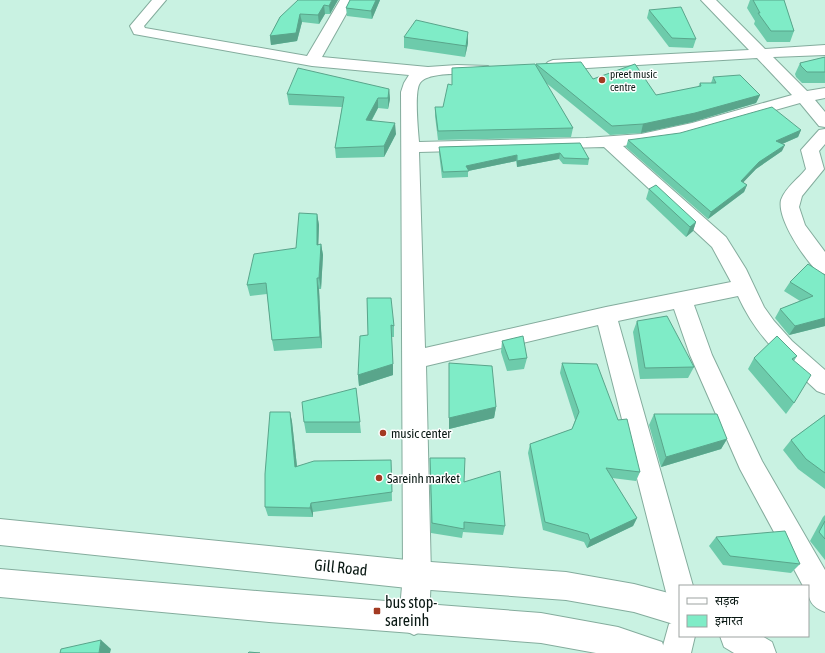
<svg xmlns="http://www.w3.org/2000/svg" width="825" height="653" font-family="'Asap Condensed','Noto Sans Devanagari',sans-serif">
<rect width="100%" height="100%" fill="#c9f2e2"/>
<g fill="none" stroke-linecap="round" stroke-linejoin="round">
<g stroke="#84ac9d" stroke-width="2">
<g id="minor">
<path d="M152,0h14l-22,26 1,2 162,28 33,-56h14l-32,57 106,10 29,-2 31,1 3,3 -3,3 -5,2c-14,0 -56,-3 -63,9 -6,8 -2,47 -1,59l167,-4 55,-4 51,-11 100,-28 -35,-37 -204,12 -5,-2 -3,-3 3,-3 5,-2 196,-10 -48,-50h15l49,49 60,-4v10l-52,2 34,34 18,-3v10l-10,2 10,12v15l-6,-1 -19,-23 -123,35 -54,8 103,91 20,32 18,38 10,14 18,20 33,29v24l-8,-3c-33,-31 -60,-53 -79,-95l-44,9 18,50 50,106 63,109v42c-13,-5 -17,-11 -17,-26h-5l-63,-117 -50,-114 -16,-46 -56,12 75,265h-13v20l-10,-4 -4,-10 -68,-267 -172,41 5,209 -2,45 -5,10 -10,5 -10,-5 -5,-10 4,-45 -2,-483 3,-9 5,-8 -97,-9 -178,-32 -4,-8zM604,147l108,100 19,35 -125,25 -181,41 -6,-196z"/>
<path d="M825,129v15l-6,7 5,18 -22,27 -3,11 6,18 20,27v22c-3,-1 -6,-1 -8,-3 -13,-13 -40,-52 -36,-71 4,-12 17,-21 25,-31l-5,-19 18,-20z"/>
<path d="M680,620v16h15l-4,17h-30l8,-29z"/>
</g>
</g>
<g stroke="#84ac9d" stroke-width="2">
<g id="major">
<path d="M0,519l417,42 149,11 68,12 46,12v30l-46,-14 -68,-12 -149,-11 -417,-44z"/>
<path d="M0,569l269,23 272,21 77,14 44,15 4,11h-70l-55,-10 -272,-21 -269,-25z"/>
<path d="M720,636h42l10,6 4,11h-42l-10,-6z"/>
</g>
</g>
<use href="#minor" fill="#fff" fill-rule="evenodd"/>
<use href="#major" fill="#fff" fill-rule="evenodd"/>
</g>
<g fill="#6dcbab">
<path d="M338,0l-8,14h-5l-6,10 -17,-2 -5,19 -26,4 -1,-9 10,-19z"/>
<path d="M350,0h30l-8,19 -25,-3 -1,-8z"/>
<path d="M750,0h34l10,31 -4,11h-23l-13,-18 1,-3 -8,-13z"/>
<path d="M649,10l47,29 -3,9 -24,-1 -22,-29z"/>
<path d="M468,32v11l-3,14 -61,-9v-11z"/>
<path d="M825,57v26h-23l-6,-6 -1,-3 5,-11z"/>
<path d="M536,64l120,31 42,-8 2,-4h11l2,-6 47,18 -4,8 -64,19 -51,11 -31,2 -65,-53 28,46 -2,9 -133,3 -3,-24v-9h8l9,-22v-17l84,-3z"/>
<path d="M389,89l1,10 -2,10 -10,-1 -6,12 24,14 -12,23 -48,1 -1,-10 7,-41 -53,-2 -2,-11z"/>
<path d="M801,130l-3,7 -16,7v7l-26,18 -13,13 4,3 -3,7 -36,27 -82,-72 2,-7z"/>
<path d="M580,143l9,16 -1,6 -25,-1 -4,-5 -42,8 -1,-6 -48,10v6l-26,1 -3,-25v-6z"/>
<path d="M649,189l47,33 -3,9 -7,6 -40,-38z"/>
<path d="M317,214l2,11 -1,19h3l2,11 -2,34h-2l3,59 -48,3 -2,-11 -5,-46 -17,2 -3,-11 49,-37z"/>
<path d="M825,275v51l-36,9 -14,-17 5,-9 20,-8 -16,-10 6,-9z"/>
<path d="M367,298l27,28v11h-2l1,38 -34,11 -1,-11 10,-40z"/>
<path d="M637,321l57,46 -6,11 -48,1 -7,-47z"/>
<path d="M502,341l25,17 -3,11 -17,2 -6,-19z"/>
<path d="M797,356l-3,5v42l-8,11 -38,-45 6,-11z"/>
<path d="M449,363l47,44 -2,11 -45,11z"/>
<path d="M562,363l56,57 22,52 -4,9 -24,-3 25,40 -4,8 -46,22 -3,-6 -41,-12 -15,-77 2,-9 42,-15 3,-9 -15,-47z"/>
<path d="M356,388l5,45h-55l-2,-11z"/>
<path d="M290,412l2,10 5,44 94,-6 1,41 -79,11v5l-45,-1 -3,-9z"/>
<path d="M654,414l73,25 -6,10 -60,18 -12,-42z"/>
<path d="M825,415v74l-27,-20 -15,-19 8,-10z"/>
<path d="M430,458l34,24 41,44 -2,9 -40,-3 -1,6 -31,-5 -1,-64z"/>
<path d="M825,515v45l-15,-19 13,-24z"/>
<path d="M716,537l84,27 -9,9 -68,-8 -14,-19z"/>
</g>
<g fill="#59a58b">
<path d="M332,0h6l-8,14 -1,-8z"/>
<path d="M376,0h4l-8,19 -1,-8z"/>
<path d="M324,5l1,9 -6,10 -1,-9z"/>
<path d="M300,14l2,8 -5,19 -26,4 -1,-9z"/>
<path d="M468,32v11l-3,14 1,-11z"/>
<path d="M389,89l1,10 -2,10v-11z"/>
<path d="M760,95l-4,8 -64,19 -51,11 2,-9z"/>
<path d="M378,98v10l-12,22v-10z"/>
<path d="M395,123l1,11 -12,23v-11z"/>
<path d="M801,130l-3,7 -25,11 3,-7z"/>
<path d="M785,145l-3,6 -26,18 -18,19 3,-7 18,-19z"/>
<path d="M560,153l-1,6 -42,8v-6z"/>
<path d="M517,155l-1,6 -48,10 -2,-5z"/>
<path d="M747,185l-3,7 -36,27 3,-7z"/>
<path d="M317,214l2,11 -1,31 -1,-11z"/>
<path d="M696,222l-3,9 -7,6 4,-10z"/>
<path d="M321,244l2,11 -2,34 -2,-11z"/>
<path d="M317,278l2,11 3,59 -2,-11z"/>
<path d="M825,318v8l-36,9 6,-9z"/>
<path d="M393,364v11l-34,11 -1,-11z"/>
<path d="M496,407l-2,11 -45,11v-11z"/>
<path d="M290,412l2,10 6,54 -3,-9z"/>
<path d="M727,439l-6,10 -60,18 5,-10z"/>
<path d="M311,503l2,9v5l-3,-9z"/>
<path d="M637,518l-4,8 -46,22 3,-8z"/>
<path d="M101,640l10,9 -1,4h-11z"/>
</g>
<g fill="#7fecc7" stroke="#59a58b">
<path d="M298,0h34l-3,6 -5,-1 -6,10 -18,-1 -4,19 -26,3 10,-19z"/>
<path d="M350,0h26l-5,11 -25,-3z"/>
<path d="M753,0h31l10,31h-23l-13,-18h2z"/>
<path d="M681,7l15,32 -24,-1 -23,-28z"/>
<path d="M416,20l52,12 -2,14 -62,-9z"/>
<path d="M825,57v15h-18l-6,-6 -1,-3z"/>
<path d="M581,62l12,17 42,-15 21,31 45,-9 -1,-3h16l-3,-6 27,-2 20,20 -65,18 -52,11 -31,2 -76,-62z"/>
<path d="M535,64l38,64 -135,3 -3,-24h8l5,-23 4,1v-17z"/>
<path d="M298,68l91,21 -1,9h-10l-12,22 29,3 -11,23 -49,2 9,-51 -57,-3z"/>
<path d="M772,107l29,23 -25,11 9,4 -26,17 -18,19 6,4 -36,27 -83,-72 52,-7z"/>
<path d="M580,143l9,16 -25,-1 -4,-5 -43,8v-6l-51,11 3,5 -26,1 -4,-25z"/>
<path d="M656,185l40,37 -6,5 -41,-38z"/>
<path d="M299,213l18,1v31l4,-1 -2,34h-2l3,59 -48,3 -6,-57 -19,2 7,-31 42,-6z"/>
<path d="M808,264l17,11v43l-30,8 -15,-17 33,-13 -23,-14z"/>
<path d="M367,298h24l3,28 -3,-1 2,39 -35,11 2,-39 8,-1z"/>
<path d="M667,316l27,51 -49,1 -8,-47z"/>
<path d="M523,336l4,22 -18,2 -7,-19z"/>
<path d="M777,336l20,20 -5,3 19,16 -17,28 -40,-45z"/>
<path d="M449,363l43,3 4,41 -47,11z"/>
<path d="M562,363l35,1 21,56 9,-1 13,53 -34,-4 31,50 -47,22 -2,-6 -43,-12 -15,-78 42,-15 7,-17z"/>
<path d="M356,388l4,34h-56l-2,-20z"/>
<path d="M270,412h20l5,55 19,-6 77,-1 1,32 -81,11 -1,5 -45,-1v-33z"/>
<path d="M654,414h63l10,25 -61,18z"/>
<path d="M825,415v58l-19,-14 -15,-19z"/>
<path d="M430,458h35l-1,24 36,-11 5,55 -41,-4v7l-32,-6z"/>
<path d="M825,521v18l-6,-7z"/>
<path d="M785,531l15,33 -70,-8 -14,-19z"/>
<path d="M101,640l-2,13h-39l1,-4z"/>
<path d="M249,652l11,1h-12z"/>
</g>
<g fill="#a33a22" stroke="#fff" stroke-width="1.5">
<circle cx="602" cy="80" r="4"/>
<circle cx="383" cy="433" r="4"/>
<circle cx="379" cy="478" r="4"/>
<rect x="373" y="607" width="8" height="8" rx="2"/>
</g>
<g text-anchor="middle" stroke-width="3" stroke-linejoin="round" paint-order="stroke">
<g font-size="11" fill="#091813" stroke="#fff" text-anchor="start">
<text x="610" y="78">preet music<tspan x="610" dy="13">centre</tspan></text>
</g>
<g font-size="13" fill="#091813" stroke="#fff" text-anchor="start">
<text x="391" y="438">music center</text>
<text x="387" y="483">Sareinh market</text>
</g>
<g font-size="16" fill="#091813" stroke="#fff">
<text transform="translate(341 567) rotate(6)" y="6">Gill Road</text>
</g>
<g font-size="16" fill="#091813" stroke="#fff" text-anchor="start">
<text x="385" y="608">bus stop-<tspan x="385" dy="18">sareinh</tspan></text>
</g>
</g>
<rect x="679" y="585" width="130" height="52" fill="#ffffff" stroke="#9da3a1"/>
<rect x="687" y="598" width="20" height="6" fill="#ffffff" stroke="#9da3a1"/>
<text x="715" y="605" font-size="12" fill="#091813">सड़क</text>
<rect x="687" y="615" width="20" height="12" fill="#7fecc7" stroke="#9da3a1"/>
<text x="715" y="625" font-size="12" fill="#091813">इमारत</text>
</svg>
